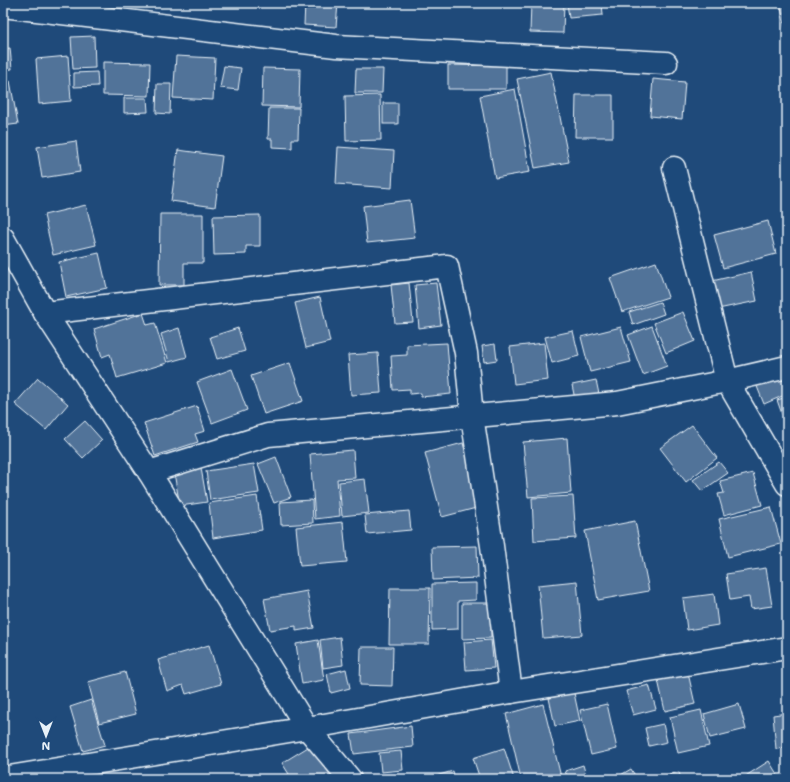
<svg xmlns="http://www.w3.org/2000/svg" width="790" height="782" font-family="'Shantell Sans',sans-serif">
<rect width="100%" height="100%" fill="#1f4a7a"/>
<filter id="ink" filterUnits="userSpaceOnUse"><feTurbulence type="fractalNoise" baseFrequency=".025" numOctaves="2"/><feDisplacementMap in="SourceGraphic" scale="8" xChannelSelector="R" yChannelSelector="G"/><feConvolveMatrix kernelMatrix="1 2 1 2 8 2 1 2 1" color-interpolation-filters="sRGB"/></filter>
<g filter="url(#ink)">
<g fill="#517399" stroke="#e8f1f8">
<path d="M305,3h33l-2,24 -32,-2z"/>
<path d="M531,3h33l-1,30 -33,-1z"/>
<path d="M567,3h35l1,12 -34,3z"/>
<path d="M780,3h7v33z"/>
<path d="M94,36l1,32 -22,1 -2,-32z"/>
<path d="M10,48l2,21 -9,1v-21z"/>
<path d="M68,56l3,45 -32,3 -3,-45z"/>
<path d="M176,56l39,2 -2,42 -40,-2z"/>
<path d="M103,62l47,1 -1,33 -46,-1z"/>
<path d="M448,65l58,1v23h-58z"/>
<path d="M224,66l17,2 -3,22 -18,-2z"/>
<path d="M263,68l37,1 -1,38 -37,-1z"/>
<path d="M356,69h27l-1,24h-27z"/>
<path d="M97,72l1,14 -24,1v-14z"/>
<path d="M551,72l18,90 -34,6 -18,-89z"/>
<path d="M653,79l32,3 -3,37 -32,-3z"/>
<path d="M10,81l8,43 -15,2v-43z"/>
<path d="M157,84h14l-1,30 -14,-1z"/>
<path d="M515,89l15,83 -35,6 -15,-82z"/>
<path d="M380,95l1,45 -35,1 -1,-45z"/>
<path d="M576,95h37v42h-38z"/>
<path d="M124,98h23l1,14 -24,1z"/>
<rect x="383" y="103" width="15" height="21"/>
<path d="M269,108h30l-1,31h-6v9l-20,-1v-8h-4z"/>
<path d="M76,141l4,31 -38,6 -5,-31z"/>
<path d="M338,147l56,4 -2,37 -56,-4z"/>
<path d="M178,150l44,6 -7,51 -44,-6z"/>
<path d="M410,200l5,38 -48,5 -4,-37z"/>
<path d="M86,205l10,40 -43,10 -9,-40z"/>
<path d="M160,214h43v49h-19v22h-25z"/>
<path d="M260,215v31h-14v8l-32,1 -1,-39z"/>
<path d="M768,221l8,33 -53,14 -9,-33z"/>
<path d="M99,253l8,35 -41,9 -7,-35z"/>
<path d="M656,262l12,35 -46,15 -12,-34z"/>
<path d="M751,272l6,29 -39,8 -6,-28z"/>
<path d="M409,283l4,39 -18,1 -4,-38z"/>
<path d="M436,283l5,42 -22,3 -4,-43z"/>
<path d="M320,297l10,45 -24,6 -11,-45z"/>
<path d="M660,302l4,12 -31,11 -4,-13z"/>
<path d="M683,312l12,29 -29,12 -12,-30z"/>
<path d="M143,313l4,12 8,-2 12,40 -50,15 -7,-24 -8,3 -8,-28z"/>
<path d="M652,326l15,40 -24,9 -15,-40z"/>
<path d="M621,327l10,35 -41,10 -9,-35z"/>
<path d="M179,328l8,29 -18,5 -8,-28z"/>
<path d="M238,328l7,23 -28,8 -7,-22z"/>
<path d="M573,331l6,25 -27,7 -7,-26z"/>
<path d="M447,343l4,51 -30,3v-4l-11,1v-5l-17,1 -2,-34 16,-1v-10z"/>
<path d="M544,343l4,37 -34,4 -4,-37z"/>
<path d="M495,344l2,16 -13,2 -2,-16z"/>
<path d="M378,353l3,40 -30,2 -3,-40z"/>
<path d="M290,363l13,38 -39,13 -13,-38z"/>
<path d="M232,369l15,41 -35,13 -15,-41z"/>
<path d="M787,371v23l-23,10 -8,-20z"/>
<path d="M38,378l30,26 -22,26 -31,-26z"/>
<path d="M596,380l4,19 -24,5 -4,-19z"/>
<path d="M787,397v31l-10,-28z"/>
<path d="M197,406l8,25 -10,3 3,8 -43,14 -11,-33z"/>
<path d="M85,421l17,19 -19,18 -18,-19z"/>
<path d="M692,425l25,33 -31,24 -26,-34z"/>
<path d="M567,438l4,55 -43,4 -5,-55z"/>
<path d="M463,443l17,64 -38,10 -17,-64z"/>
<path d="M353,450l2,28 -18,1 3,37 -25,3 -5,-65z"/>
<path d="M276,457l15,40 -17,6 -16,-39z"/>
<path d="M719,462l9,11 -26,18 -9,-11z"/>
<path d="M254,464l5,29 -49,7 -4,-29z"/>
<path d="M201,468l6,34 -27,4 -6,-33z"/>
<path d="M753,473l9,32 -38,10 -6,-21 6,-1 -4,-12z"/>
<path d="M365,479l4,34 -27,3 -3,-34z"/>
<path d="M257,496l5,34 -49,8 -4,-35z"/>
<path d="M573,496l3,42 -42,3 -2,-43z"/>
<path d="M312,500l1,23 -32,2 -1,-23z"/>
<path d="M771,507l10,37 -53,13 -9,-38z"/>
<path d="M409,511l2,19 -44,4 -2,-19z"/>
<path d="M635,521l14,70 -51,9 -13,-69z"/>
<path d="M343,522l4,40 -47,4 -4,-39z"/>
<path d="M477,546l1,32 -45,2 -1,-33z"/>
<path d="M766,568l6,38 -21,3 -2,-12 -19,3 -4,-26z"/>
<path d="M577,581l5,54 -39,3 -5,-53z"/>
<path d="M476,583v17l-18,1v28l-26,1v-46z"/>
<path d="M390,588h40l-1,56h-40z"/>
<path d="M307,591l7,37 -18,3v-5l-26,4 -6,-31z"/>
<path d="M714,594l4,31 -31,5 -4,-32z"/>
<path d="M462,603h29v35l-29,1z"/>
<path d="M340,637l3,28 -20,3 -3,-28z"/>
<path d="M318,640l6,40 -22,4 -6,-40z"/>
<path d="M491,640l3,28 -28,2 -2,-28z"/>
<path d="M209,645l12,39 -35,10 -3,-9 -16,6 -9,-31z"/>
<path d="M361,647h32l-1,39 -32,-1z"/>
<path d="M346,669l4,19 -19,5 -4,-19z"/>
<path d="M125,672l11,42 -37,9 -11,-41z"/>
<path d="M688,673l7,31 -30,7 -7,-31z"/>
<path d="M649,685l7,24 -23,6 -7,-24z"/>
<path d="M574,693l6,28 -25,5 -6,-28z"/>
<path d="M91,700l14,45 -22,6 -13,-44z"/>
<path d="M543,704l18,73 -9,2h-31l-15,-65z"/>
<path d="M607,704l10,45 -26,6 -11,-45z"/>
<path d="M739,704l7,25 -36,9 -6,-24z"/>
<path d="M701,710l8,36 -31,7 -8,-36z"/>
<path d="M787,713v35l-11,1 -3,-34z"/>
<path d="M663,724l4,18 -18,4 -4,-18z"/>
<path d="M411,726l2,21 -59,7 -3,-20z"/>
<path d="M313,744l21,35h-42l-10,-16z"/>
<path d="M504,748l10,31h-34l-7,-21z"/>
<path d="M401,751l2,19 -22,2 -2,-19z"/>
<path d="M769,761l11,18h-39z"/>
<path d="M583,765l4,14h-19l-3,-8z"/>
<path d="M631,769l6,10h-23z"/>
<path d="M453,771l2,8h-30z"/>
<path d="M679,772l2,7h-18l-1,-2z"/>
</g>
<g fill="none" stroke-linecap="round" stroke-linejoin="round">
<g stroke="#e8f1f8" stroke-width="25">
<g id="minor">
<path d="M3,6l333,40 330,17"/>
<path d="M674,168l53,213 60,103"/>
<path d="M3,238l42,75 104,159 158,256 43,51"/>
<path d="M45,313l402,-47 19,87 6,63 20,130 19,146"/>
<path d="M149,472l119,-37 349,-32 110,-22 60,-14"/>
<path d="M3,778l304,-50 204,-36 276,-44"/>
</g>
</g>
<use href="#minor" stroke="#1f4a7a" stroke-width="22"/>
</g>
</g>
<rect width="790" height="782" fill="none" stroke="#1f4a7a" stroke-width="16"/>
<rect x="8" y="8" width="774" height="766" fill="none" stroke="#e8f1f8" stroke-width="1.5" filter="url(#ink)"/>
<g transform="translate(46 736) rotate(180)" stroke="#1f4a7a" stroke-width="3" paint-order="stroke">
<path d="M0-3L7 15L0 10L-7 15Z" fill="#e8f1f8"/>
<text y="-6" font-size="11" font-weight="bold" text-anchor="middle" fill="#e8f1f8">N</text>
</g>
</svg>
